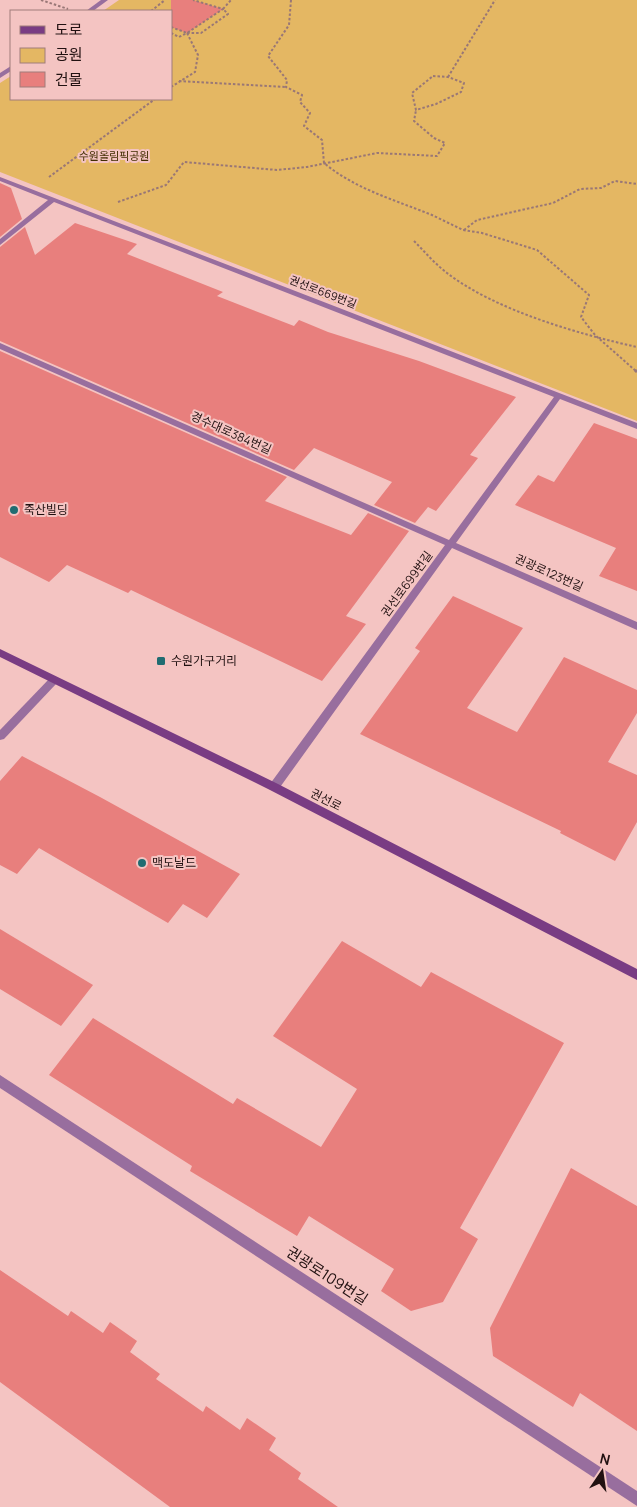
<svg xmlns="http://www.w3.org/2000/svg" width="637" height="1507" font-family="Manrope,'Noto Sans KR',sans-serif">
<rect width="100%" height="100%" fill="#f4c4c2"/>
<path fill="#e4b763" d="M119,0h518v421l-637,-249v-89l11,-7v23h160v-88h-68z"/>
<g fill="#e87f7d">
<path d="M171,0h22l30,9 -36,24 -16,-6z"/>
<path d="M0,183l11,5 11,31 -22,18z"/>
<path d="M75,223l62,21 -10,10 96,38 -6,4 77,30 5,-6 29,12 91,29 97,36 -46,58 8,3 -42,53 -8,-4 -13,16 -41,-18 18,-23 -78,-34 -20,22 -294,-129v-94l25,-20 10,28z"/>
<path d="M0,351l287,126 -22,24 86,34 17,-22 41,18 -63,85 20,8 -44,57 -191,-91 -3,3 -61,-28 -18,17 -49,-25z"/>
<path d="M594,423l43,16v152l-38,-15 17,-28 -101,-43 23,-30 16,7z"/>
<path d="M453,596l70,32 -56,80 50,24 47,-75 73,33v23l-29,49 29,13v47l-22,39 -55,-28 1,-2 -201,-97 60,-83 -5,-3z"/>
<path d="M22,756l78,41 140,77 -33,44 -24,-14 -15,19 -129,-75 -22,26 -17,-9v-84z"/>
<path d="M0,929l93,56 -32,41 -61,-37z"/>
<path d="M342,941l79,46 10,-15 133,71 -104,185 18,11 -35,63 -32,9 -30,-20 13,-22 -85,-53 -12,20 -107,-65 2,-5 -143,-91 44,-57 140,86 4,-6 84,49 36,-58 -84,-53z"/>
<path d="M571,1168l66,38v225l-57,-38 -7,14 -80,-51 -3,-28z"/>
<path d="M0,1270l68,46 3,-5 32,22 7,-11 27,19 -7,11 30,22 -4,5 47,33 3,-6 34,24 7,-12 29,20 -7,12 32,23 -3,6 40,28h-168l-170,-125z"/>
</g>
<g fill="none" stroke-linecap="round" stroke-linejoin="round">
<g stroke="#997776" stroke-width="2" stroke-dasharray="2.5 2" stroke-linecap="butt">
<path d="M41,0l27,9"/>
<path d="M291,0l-2,25 -21,31 19,24 -1,7 16,8 -2,7 10,11 -6,13 18,14 2,23c31,26 71,37 108,52l31,15 19,3 55,17 52,45 -8,22 14,18 42,37"/>
<path d="M151,11l14,-11"/>
<path d="M171,27l16,6 36,-24 -30,-9"/>
<path d="M171,33l8,4 8,-4h14l27,-19 -5,-5 8,-9"/>
<path d="M433,76l15,1 16,6 -3,9 -25,12 -20,6 -4,-17z"/>
<path d="M448,77l47,-77"/>
<path d="M179,81l107,6"/>
<path d="M171,87l24,-15 3,-17 -11,-22"/>
<path d="M49,177l106,-78"/>
<path d="M118,202l48,-17 18,-23 93,8 30,-3 70,-14 60,3 8,-13 -11,-5 -20,-17 2,-11"/>
<path d="M464,230l13,-10 76,-17 27,-14 21,-1 14,-7 22,3"/>
<path d="M414,241c11,11 21,23 33,32 48,37 131,61 190,74"/>
</g>
<path stroke="#997776" stroke-width="3" stroke-dasharray="4 2.5" stroke-linecap="butt" d="M635,370l2,2"/>
<g fill="#986e9e" fill-rule="evenodd">
<path d="M101,0h7l-15,11h-7z"/>
<path d="M11,66v5l-11,7v-5z"/>
<path d="M0,177l637,246v6l-77,-30 -104,144 181,79v8l-185,-82 -174,242h-8l-1,-3 1,-3 175,-239 -445,-196v-6l449,197 105,-143 -500,-195 -54,43v-6l48,-39 -48,-19z"/>
<path d="M53,677l5,4 -2,3 -52,55 -4,1v-10l50,-52z"/>
<path d="M0,1075l637,416v15l-637,-418z"/>
</g>
<path fill="#793c83" fill-rule="evenodd" d="M0,649l278,135 359,185v11l-367,-190 -270,-133z"/>
</g>
<g fill="#206c71" stroke="#f4c4c2" stroke-width="2">
<circle cx="14" cy="510" r="5"/>
<rect x="156" y="656" width="10" height="10" rx="2.5"/>
<circle cx="142" cy="863" r="5"/>
</g>
<g text-anchor="middle" stroke-width="4" stroke-linejoin="round" paint-order="stroke">
<g font-size="11" fill="#422e02" stroke="#f4c4c2">
<text x="114" y="160">수원올림픽공원</text>
</g>
<g font-size="11" fill="#211111" stroke="#f4c4c2">
<text transform="translate(323 292) rotate(21)" y="4">권선로669번길</text>
</g>
<g font-size="12" fill="#211111" stroke="#f4c4c2">
<text transform="translate(231 433) rotate(24)" y="4">경수대로384번길</text>
<text transform="translate(549 573) rotate(24)" y="4">권광로123번길</text>
<text transform="translate(407 584) rotate(-54)" y="4">권선로699번길</text>
<text transform="translate(326 800) rotate(27)" y="4">권선로</text>
</g>
<g font-size="12" fill="#211111" stroke="#f4c4c2" text-anchor="start">
<text x="24" y="514">죽산빌딩</text>
<text x="171" y="665">수원가구거리</text>
<text x="152" y="867">맥도날드</text>
</g>
<g font-size="15" fill="#211111" stroke="#f4c4c2">
<text transform="translate(327 1276) rotate(33)" y="5">권광로109번길</text>
</g>
</g>
<rect x="10" y="10" width="162" height="90" fill="#f4c4c2" stroke="#a07c7b"/>
<rect x="20" y="26" width="25" height="8" fill="#793c83" stroke="#a07c7b"/>
<text x="55" y="35" font-size="15" fill="#211111">도로</text>
<rect x="20" y="48" width="25" height="15" fill="#e4b763" stroke="#a07c7b"/>
<text x="55" y="60" font-size="15" fill="#211111">공원</text>
<rect x="20" y="72" width="25" height="15" fill="#e87f7d" stroke="#a07c7b"/>
<text x="55" y="85" font-size="15" fill="#211111">건물</text>
<g transform="translate(602 1472) rotate(13)" stroke="#f4c4c2" stroke-width="4" paint-order="stroke">
<path d="M0-4L9 19L0 12L-9 19Z" fill="#211111"/>
<text y="-8" font-size="14" font-weight="bold" text-anchor="middle" fill="#211111">N</text>
</g>
</svg>
